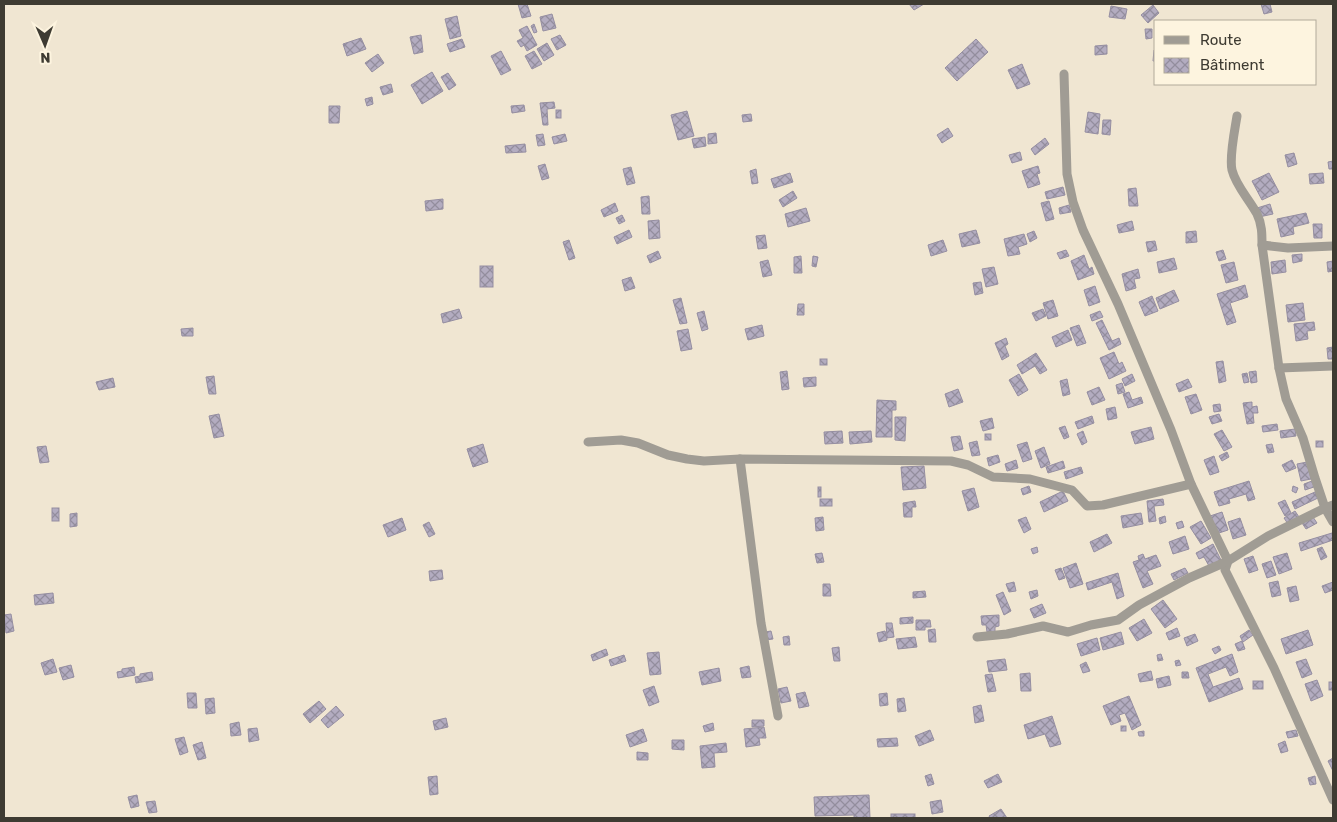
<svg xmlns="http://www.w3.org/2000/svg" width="1337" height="822" font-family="Rubik,sans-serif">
<defs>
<pattern id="building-cross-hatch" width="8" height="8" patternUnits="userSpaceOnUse" patternTransform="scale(1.25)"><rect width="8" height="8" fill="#b3acc0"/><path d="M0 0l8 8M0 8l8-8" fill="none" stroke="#938d9d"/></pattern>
</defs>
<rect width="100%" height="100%" fill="#f0e6d2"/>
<g fill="url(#building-cross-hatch)" stroke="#958ea1">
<path d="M518,4h9l4,12 -9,2z"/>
<path d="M909,4h15l-10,6z"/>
<path d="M1261,4h9l2,8 -8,2z"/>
<path d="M1153,5l6,8 -11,10 -7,-8z"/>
<path d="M1111,6l16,3 -2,10 -16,-2z"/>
<path d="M552,14l4,14 -13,3 -3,-14z"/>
<path d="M457,16l4,20 -11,3 -5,-20z"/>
<path d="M534,24l3,8 -3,1 -3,-7z"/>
<path d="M527,26l10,19 -10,6 -3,-6 -3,2 -4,-6 6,-3 -4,-8z"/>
<path d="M1145,29h7v9l-6,1z"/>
<path d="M421,35l2,17 -9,2 -4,-17z"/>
<path d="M560,35l6,10 -9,5 -6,-11z"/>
<path d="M361,38l5,11 -19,7 -4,-12z"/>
<path d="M462,39l3,8 -15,5 -3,-8z"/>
<path d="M976,39l12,13 -31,29 -12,-13z"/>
<path d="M547,43l7,12 -10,6 -7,-12z"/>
<path d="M1107,45v9l-12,1v-9z"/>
<path d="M1154,50h2v11h-3z"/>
<path d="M501,51l10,19 -10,5 -10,-19z"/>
<path d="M534,51l8,13 -10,5 -7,-13z"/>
<path d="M378,54l6,9 -12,9 -7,-9z"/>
<path d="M1022,64l8,20 -13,5 -9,-19z"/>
<path d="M432,72l11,19 -21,13 -11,-19z"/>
<path d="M448,73l8,12 -7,5 -8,-13z"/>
<path d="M391,84l2,8 -10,3 -3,-8z"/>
<path d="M372,97l1,7 -6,2 -2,-7z"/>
<path d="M554,102l1,6 -8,1 1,16h-5l-3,-22z"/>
<path d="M524,105l1,6 -13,2 -1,-7z"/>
<path d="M329,106h11l-1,17h-10z"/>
<rect x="556" y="110" width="5" height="8"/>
<path d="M687,111l7,25 -16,4 -7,-25z"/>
<path d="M1088,112l12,2 -2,20 -13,-2z"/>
<path d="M751,114l1,7 -9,1 -1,-7z"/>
<path d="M1103,120h8l-1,15 -8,-1z"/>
<path d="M948,128l5,8 -11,7 -5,-8z"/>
<path d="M716,133l1,10 -9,1v-10z"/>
<path d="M543,134l2,11 -7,1 -2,-11z"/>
<path d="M565,134l2,7 -13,3 -2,-7z"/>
<path d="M705,137l1,9 -12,2 -2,-9z"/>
<path d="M1045,138l4,6 -14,11 -4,-6z"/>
<path d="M525,144l1,8 -20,1 -1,-7z"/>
<path d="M1020,152l2,8 -10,3 -3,-8z"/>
<path d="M1294,153l3,11 -9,3 -3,-12z"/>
<path d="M1333,161v8h-4l-1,-7z"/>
<path d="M545,164l4,14 -7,2 -4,-14z"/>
<path d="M1038,166l2,7 -3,1 3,10 -12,4 -6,-17z"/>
<path d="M631,167l4,16 -8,2 -4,-16z"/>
<path d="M756,169l2,14 -6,1 -2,-13z"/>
<path d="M790,173l3,9 -19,6 -3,-9z"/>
<path d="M1269,173l10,19 -17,8 -10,-19z"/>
<path d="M1323,173l1,10 -14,1 -1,-10z"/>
<path d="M1063,187l2,8 -18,4 -2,-7z"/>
<path d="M1136,188l2,18h-9l-1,-17z"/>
<path d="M793,191l4,7 -14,9 -4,-7z"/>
<path d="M649,196l1,18h-8l-1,-17z"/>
<path d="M443,199v10l-17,2 -1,-10z"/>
<path d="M1049,201l5,18 -8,2 -5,-18z"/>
<path d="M615,203l3,8 -14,6 -3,-7z"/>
<path d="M1270,204l3,10 -14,3 -2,-9z"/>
<path d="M1069,205l2,7 -11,2 -1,-6z"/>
<path d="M806,208l4,13 -22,6 -3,-13z"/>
<path d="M1306,213l3,10 -16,4 1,7 -13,3 -4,-18z"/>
<path d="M622,215l3,6 -6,3 -3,-6z"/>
<path d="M659,220l1,18 -11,1 -1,-18z"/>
<path d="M1132,221l2,9 -15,3 -2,-8z"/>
<path d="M1313,224h9v14h-8z"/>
<path d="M629,230l3,7 -15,7 -3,-7z"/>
<path d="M976,230l4,13 -18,4 -3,-13z"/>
<path d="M1034,231l3,7 -7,4 -3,-8z"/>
<path d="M1196,231l1,11 -11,1v-11z"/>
<path d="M1024,234l3,10 -9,3 2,7 -12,2 -4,-17z"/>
<path d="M765,235l2,13 -9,1 -2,-13z"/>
<path d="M569,240l6,18 -6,2 -6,-18z"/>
<path d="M943,240l4,11 -16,5 -3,-11z"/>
<path d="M1155,241l2,9 -9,2 -2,-10z"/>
<path d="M1066,250l3,6 -9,3 -3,-6z"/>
<path d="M1223,250l3,9 -7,2 -3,-9z"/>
<path d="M658,251l3,7 -11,5 -3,-7z"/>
<path d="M1302,254v7l-9,2 -1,-8z"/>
<path d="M1084,255l5,14 3,-2 2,7 -16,6 -7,-19z"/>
<path d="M801,256l1,17h-8v-16z"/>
<path d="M813,256l5,1 -2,10 -4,-1z"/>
<path d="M1174,258l3,11 -18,4 -2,-11z"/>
<path d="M768,260l4,15 -9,2 -3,-15z"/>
<path d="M1285,260l1,12 -14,2 -1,-12z"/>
<path d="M1333,261v10l-5,1 -1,-10z"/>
<path d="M1234,262l4,18 -12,3 -5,-18z"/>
<rect x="480" y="266" width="13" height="21"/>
<path d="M994,267l4,17 -12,3 -4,-18z"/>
<path d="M1138,269l2,9 -6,1 2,9 -10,3 -4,-17z"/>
<path d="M631,277l4,11 -10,3 -3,-11z"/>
<path d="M981,282l2,11 -8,2 -2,-12z"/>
<path d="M1245,285l3,12 -18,6 6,19 -9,3 -10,-31z"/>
<path d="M1095,286l5,16 -11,4 -5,-16z"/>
<path d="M1174,290l5,11 -19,8 -4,-11z"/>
<path d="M1152,296l6,15 -13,5 -6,-14z"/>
<path d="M681,298l6,25 -7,1 -7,-24z"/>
<path d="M1053,300l5,16 -10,3 -5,-16z"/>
<path d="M1303,303l2,17 -17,2 -2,-17z"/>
<path d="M798,304h6v11h-7z"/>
<path d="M459,309l3,9 -19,5 -2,-9z"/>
<path d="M1043,309l3,7 -10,5 -4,-8z"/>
<path d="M704,311l4,18 -6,2 -5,-18z"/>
<path d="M1100,311l3,6 -11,4 -2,-6z"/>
<path d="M1102,320l10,21 7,-3 2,6 -12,6 -13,-27z"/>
<path d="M1314,322l1,8 -8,1 1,8 -12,2 -2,-17z"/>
<path d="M762,325l2,11 -16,4 -3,-11z"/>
<path d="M1079,325l7,18 -9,3 -7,-18z"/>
<path d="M193,328v8h-11l-1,-7z"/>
<path d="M688,329l4,20 -11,2 -4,-20z"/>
<path d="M1068,330l4,10 -16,7 -4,-10z"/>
<path d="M1006,338l2,6 -3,2 4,10 -7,4 -7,-17z"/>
<path d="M1333,347v12h-5l-1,-11z"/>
<path d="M1114,352l5,12 3,-2 4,9 -17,8 -9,-21z"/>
<path d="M1036,353l11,17 -7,4 -5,-8 -13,8 -5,-9z"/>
<rect x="820" y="359" width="7" height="6"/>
<path d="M1223,361l3,20 -7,2 -3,-21z"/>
<path d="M787,371l2,18 -7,1 -2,-18z"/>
<path d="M1256,371l1,11 -6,1 -2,-11z"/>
<path d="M1247,373l2,9 -5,1 -2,-9z"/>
<path d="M1019,374l9,16 -10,6 -9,-16z"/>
<path d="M1132,374l3,7 -10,5 -3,-7z"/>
<path d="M214,376l2,18h-7l-3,-17z"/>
<path d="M816,377v9l-12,1 -1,-9z"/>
<path d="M113,378l2,9 -16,3 -3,-8z"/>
<path d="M1067,379l3,15 -7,2 -3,-15z"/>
<path d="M1188,379l4,8 -13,5 -3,-8z"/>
<path d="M1122,383l3,9 -7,2 -2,-9z"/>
<path d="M1099,387l6,13 -13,5 -5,-13z"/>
<path d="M958,389l5,13 -14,5 -4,-13z"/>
<path d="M1129,392l3,8 9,-3 2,6 -15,5 -5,-14z"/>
<path d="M1196,394l6,16 -11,4 -6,-17z"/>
<path d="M877,400l19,1v9h-4v27h-16z"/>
<path d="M1252,402v5l5,-1 1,7h-5l1,10 -7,1 -4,-21z"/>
<path d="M1220,404l1,7 -7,1 -1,-7z"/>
<path d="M1115,407l2,11 -9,2 -2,-11z"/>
<path d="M219,414l5,22 -10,2 -5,-22z"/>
<path d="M1219,414l3,7 -10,3 -3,-7z"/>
<path d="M1092,416l2,7 -16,6 -3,-7z"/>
<path d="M895,417h11l-1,24 -10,-1z"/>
<path d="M992,418l2,10 -11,3 -3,-10z"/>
<path d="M1277,424l1,6 -15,2 -1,-6z"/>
<path d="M1065,426l4,11 -5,2 -5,-11z"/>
<path d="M1151,427l3,12 -19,5 -4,-12z"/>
<path d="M1295,429l1,7 -15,2 -1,-7z"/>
<path d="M1222,430l10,17 -8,4 -10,-17z"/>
<path d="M842,431l1,12 -18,1 -1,-12z"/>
<path d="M871,431l1,11 -22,2 -1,-12z"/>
<path d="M1083,431l4,11 -5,3 -5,-11z"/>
<rect x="985" y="434" width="6" height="6"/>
<path d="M960,436l3,13 -9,2 -3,-14z"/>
<path d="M977,441l3,14 -8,1 -3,-13z"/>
<rect x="1316" y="441" width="7" height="6"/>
<path d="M1027,442l5,17 -9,3 -6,-17z"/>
<path d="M483,444l5,18 -15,5 -6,-18z"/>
<path d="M1272,444l2,8 -6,1 -2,-8z"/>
<path d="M46,446l3,16 -9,1 -3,-16z"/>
<path d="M1044,447l6,17 -9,4 -6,-17z"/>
<path d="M1227,452l2,5 -7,4 -3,-5z"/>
<path d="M998,455l2,7 -11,4 -2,-8z"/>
<path d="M1214,456l5,16 -9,3 -6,-15z"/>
<path d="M1016,460l2,8 -11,3 -2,-7z"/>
<path d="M1292,460l4,8 -10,4 -4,-7z"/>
<path d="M1063,461l2,7 -17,5 -2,-6z"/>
<path d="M1307,462l4,17 -10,2 -4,-17z"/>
<path d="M924,466l2,22 -23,2 -2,-23z"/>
<path d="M1081,467l2,6 -17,6 -2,-7z"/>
<path d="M1249,481l6,18 -7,2 -2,-7 -17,5 1,4 -11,3 -5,-14z"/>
<path d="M1312,481l2,6 -9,3 -1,-6z"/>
<path d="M1029,486l2,6 -8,3 -2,-6z"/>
<path d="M1293,486l5,2 -2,5 -4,-2z"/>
<rect x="818" y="487" width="3" height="10"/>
<path d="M974,488l5,19 -11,4 -6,-20z"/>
<path d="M1063,491l5,10 -24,11 -4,-10z"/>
<path d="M1315,492l3,6 -23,11 -3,-7z"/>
<rect x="820" y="499" width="12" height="7"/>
<path d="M1163,499l1,6 -10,1 2,15 -7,1 -2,-21z"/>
<path d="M1285,500l6,13 -6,3 -7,-13z"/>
<path d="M915,501l1,6h-4v10h-8l-1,-14z"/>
<rect x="52" y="508" width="7" height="13"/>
<path d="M1295,511l4,6 -11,7 -4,-6z"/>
<path d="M1222,512l6,18 -12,4 -6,-18z"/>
<path d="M77,513v13l-7,1v-13z"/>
<path d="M1141,513l2,11 -20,4 -2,-12z"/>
<path d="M1165,516l1,6 -6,2 -1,-6z"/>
<path d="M823,517l1,13 -8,1 -1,-13z"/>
<path d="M1026,517l5,12 -7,4 -6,-13z"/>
<path d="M1313,517l4,6 -11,6 -4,-6z"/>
<path d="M402,518l4,12 -18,7 -5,-12z"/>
<path d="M1240,518l6,17 -13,4 -5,-17z"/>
<path d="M1182,521l2,6 -6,2 -2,-6z"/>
<path d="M1201,521l10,17 -10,6 -11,-17z"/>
<path d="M429,522l6,12 -6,3 -6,-12z"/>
<path d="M1332,533l1,7 -32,11 -2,-8z"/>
<path d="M1107,534l5,9 -18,9 -4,-10z"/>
<path d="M1185,536l4,13 -16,5 -4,-12z"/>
<path d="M1213,544l8,16 -12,6 -5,-9 -5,2 -3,-6z"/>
<path d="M1037,547l1,5 -5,2 -2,-5z"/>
<path d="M1322,547l5,10 -6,3 -4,-11z"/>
<path d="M822,553l2,9 -7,1 -2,-9z"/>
<path d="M1287,553l5,16 -13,5 -6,-17z"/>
<path d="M1143,554l2,5 11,-4 5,11 -14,5 6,13 -10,4 -10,-26 6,-2 -1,-4z"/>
<path d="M1253,556l5,14 -9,3 -5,-14z"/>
<path d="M1271,561l5,14 -9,3 -5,-14z"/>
<path d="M1076,563l7,21 -13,4 -7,-20z"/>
<path d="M1061,568l4,10 -6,2 -4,-10z"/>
<path d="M1185,568l3,5 -14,7 -3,-6z"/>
<path d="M442,570l1,9 -13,2 -1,-10z"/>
<path d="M1118,573l6,23 -7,3 -5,-17 -24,8 -2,-7z"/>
<path d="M1278,581l3,14 -9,2 -3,-14z"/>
<path d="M1014,582l2,9 -7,1 -3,-8z"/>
<path d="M1333,582v8l-8,3 -3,-7z"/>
<path d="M823,584h7l1,12h-8z"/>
<path d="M1296,586l3,14 -9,2 -3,-14z"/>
<path d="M1037,590l1,6 -7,3 -2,-7z"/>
<path d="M925,591l1,6 -13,1v-6z"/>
<path d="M1003,592l8,19 -7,4 -8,-20z"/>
<path d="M53,593l1,10 -19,2 -1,-10z"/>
<path d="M1163,600l14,19 -12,9 -14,-19z"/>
<path d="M1042,604l4,9 -12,5 -4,-9z"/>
<path d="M11,614l3,17 -8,2 -2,-18z"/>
<path d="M999,615v11l-4,1v5h-8l-1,-7h-4l-1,-9z"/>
<path d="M913,617v6l-13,1v-6z"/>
<path d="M1144,619l8,14 -15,8 -8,-13z"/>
<path d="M916,620h14l1,7h-6v3h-9z"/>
<path d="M886,623h6l2,14 -7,1z"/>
<path d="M1177,628l3,8 -11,4 -3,-7z"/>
<path d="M935,629l1,13h-7l-1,-12z"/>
<path d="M1249,630l4,5 -10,7 -3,-6z"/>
<path d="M1308,630l5,15 -27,9 -5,-15z"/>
<path d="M771,631l2,8 -7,1 -1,-8z"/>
<path d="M885,631l2,9 -8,2 -2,-9z"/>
<path d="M1121,632l3,12 -21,6 -3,-12z"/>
<path d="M1195,634l3,7 -11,5 -3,-8z"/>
<path d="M789,636l1,9h-6l-1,-8z"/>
<path d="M915,637l2,10 -19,2 -2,-10z"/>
<path d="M1097,638l3,12 -19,6 -4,-12z"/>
<path d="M1242,641l3,8 -7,2 -3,-7z"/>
<path d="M1219,646l2,4 -6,4 -3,-5z"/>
<path d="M839,647l1,14h-6l-2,-13z"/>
<path d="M606,649l2,6 -15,6 -2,-6z"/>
<path d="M659,652l2,22 -11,1 -3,-22z"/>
<path d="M1161,654l2,6 -5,1 -1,-6z"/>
<path d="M1232,654l6,18 -8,4 -4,-9 -18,7 5,13 26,-9 4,11 -34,13 -13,-34z"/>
<path d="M624,655l2,6 -15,5 -2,-6z"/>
<path d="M53,659l4,13 -12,3 -4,-12z"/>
<path d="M1005,659l2,11 -18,2 -2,-11z"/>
<path d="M1306,659l6,15 -10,4 -6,-16z"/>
<path d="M1179,660l2,5 -5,1 -1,-5z"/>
<path d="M1086,662l4,9 -7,2 -3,-8z"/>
<path d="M71,665l3,12 -11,3 -4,-12z"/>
<path d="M749,666l2,11 -9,1 -2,-10z"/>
<path d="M134,667l1,8 -17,3 -1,-6 5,-1v-2z"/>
<path d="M719,668l2,13 -19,4 -3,-13z"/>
<path d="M1151,671l2,9 -13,2 -2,-8z"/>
<path d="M152,672l1,8 -17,3 -1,-6 5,-1v-2z"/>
<path d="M1182,672h6l1,6h-7z"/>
<path d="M1030,673l1,18h-10l-1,-17z"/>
<path d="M992,674l4,17 -8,1 -3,-17z"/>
<path d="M1169,676l2,9 -13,3 -2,-9z"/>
<path d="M1317,680l6,16 -12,5 -6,-17z"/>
<rect x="1253" y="681" width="10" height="8"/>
<rect x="1329" y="682" width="4" height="8"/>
<path d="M654,686l5,16 -10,4 -6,-16z"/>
<path d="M787,687l4,14 -10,2 -3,-14z"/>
<path d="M805,692l4,14 -10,2 -3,-14z"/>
<path d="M187,693h9l1,15h-9z"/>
<path d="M887,693l1,12 -8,1 -1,-12z"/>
<path d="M1129,696l12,29 -9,5 -7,-17 -6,2 2,6 -10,4 -8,-19z"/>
<path d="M214,698l1,15 -9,1 -1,-15z"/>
<path d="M904,698l2,13 -8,1 -1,-13z"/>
<path d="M319,701l7,8 -16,14 -7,-9z"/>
<path d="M981,705l3,16 -9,2 -2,-16z"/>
<path d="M336,706l8,9 -16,13 -7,-8z"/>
<path d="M1052,716l9,28 -11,3 -5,-13 -17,5 -4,-14z"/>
<path d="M446,718l2,9 -13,3 -2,-9z"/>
<path d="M752,720h12v6l-12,1z"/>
<path d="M239,722l2,13 -10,1 -1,-12z"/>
<path d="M713,723l1,7 -9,2 -2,-6z"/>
<rect x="1121" y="726" width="5" height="5"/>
<path d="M764,727l2,11h-7l1,7 -14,2 -2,-18z"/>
<path d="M257,728l2,12 -10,2 -1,-13z"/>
<path d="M643,729l4,12 -17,6 -4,-12z"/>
<path d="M930,730l4,10 -15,6 -4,-10z"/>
<path d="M1296,730l2,6 -10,2 -2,-6z"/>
<path d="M1144,731v5h-5l-1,-4z"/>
<path d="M184,737l4,15 -8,3 -5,-16z"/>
<path d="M897,738l1,8 -20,1 -1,-8z"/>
<path d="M672,740h12v10l-12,-1z"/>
<path d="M1285,741l3,10 -7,2 -3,-9z"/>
<path d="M202,742l4,16 -8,2 -5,-15z"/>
<path d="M726,743l1,9 -13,1 1,14 -13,1 -2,-22z"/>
<path d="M637,752l11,1v7h-11z"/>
<path d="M1333,758v13l-5,-10z"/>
<path d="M931,774l3,10 -6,2 -3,-10z"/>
<path d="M998,774l4,8 -14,6 -4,-7z"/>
<path d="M437,776l1,18 -8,1 -2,-18z"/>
<path d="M1315,776l1,8 -6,1 -2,-7z"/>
<path d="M137,795l2,11 -8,2 -3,-11z"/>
<path d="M869,795l1,23h-16v-3l-39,1 -1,-19z"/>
<path d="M941,800l2,12 -11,2 -2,-12z"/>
<path d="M155,801l2,11 -8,1 -3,-11z"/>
<path d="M1001,809l6,9h-17l-1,-2z"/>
<rect x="891" y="814" width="24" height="4"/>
</g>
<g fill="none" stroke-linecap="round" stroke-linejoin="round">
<g stroke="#a09c94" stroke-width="9">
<path d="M1064,74l3,100 6,28 10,28 35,74 53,126 20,54 37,77 -3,9 49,98 59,132"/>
<path d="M1237,116c-2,13 -8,41 -5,54 4,16 17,29 25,44 5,10 5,20 5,31l17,123 7,31 17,39 12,40 10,30 8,14"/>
<path d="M1262,245l26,3 45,-2"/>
<path d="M1279,368l54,-2"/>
<path d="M588,442l33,-2 17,3 30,12 19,4 17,2 36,-2 211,2 17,4 25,12 37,2 42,11 15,16 16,-1 88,-21"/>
<path d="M740,459l21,164 17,93"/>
<path d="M977,637l30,-3 36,-8 25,6 23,-7 27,-5 21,-15 50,-27 39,-17 40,-25 57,-28 8,-3"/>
</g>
</g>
<rect width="1337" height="822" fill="none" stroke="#3e3b32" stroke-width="10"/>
<rect x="1154" y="20" width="162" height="65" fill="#fdf4df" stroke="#b1aa9a"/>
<rect x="1164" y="36" width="25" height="8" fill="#a09c94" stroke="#b1aa9a"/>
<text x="1200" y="45" font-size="15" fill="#3e3b32">Route</text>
<rect x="1164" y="58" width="25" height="15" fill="url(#building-cross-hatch)" stroke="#b1aa9a"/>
<text x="1200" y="70" font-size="15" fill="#3e3b32">Bâtiment</text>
<g transform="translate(45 45) rotate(178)" stroke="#fdf4df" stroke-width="4" paint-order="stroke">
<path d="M0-4L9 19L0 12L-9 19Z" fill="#3e3b32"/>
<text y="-8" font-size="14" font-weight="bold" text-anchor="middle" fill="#3e3b32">N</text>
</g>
</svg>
